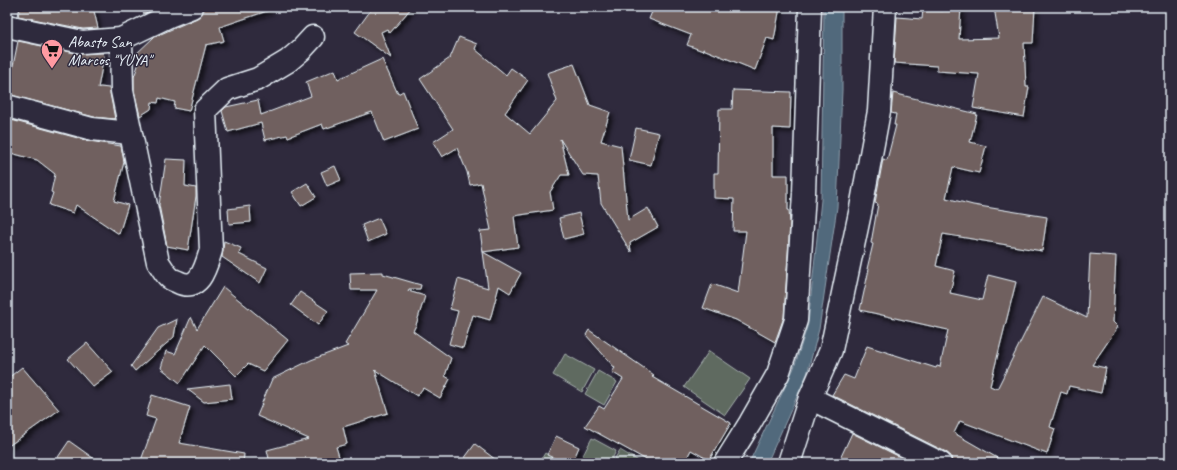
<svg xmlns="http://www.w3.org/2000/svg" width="1177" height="470" font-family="Caveat,sans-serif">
<defs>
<filter id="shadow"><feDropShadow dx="3.5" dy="3.5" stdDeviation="2" flood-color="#0009"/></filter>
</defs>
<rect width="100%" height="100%" fill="#2f2a3d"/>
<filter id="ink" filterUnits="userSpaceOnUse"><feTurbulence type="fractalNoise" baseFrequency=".025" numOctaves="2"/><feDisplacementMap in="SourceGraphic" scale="8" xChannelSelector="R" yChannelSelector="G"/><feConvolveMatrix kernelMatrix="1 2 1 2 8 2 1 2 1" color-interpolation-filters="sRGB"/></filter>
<g filter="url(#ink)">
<g fill="#5f6b60" stroke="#a4aeac">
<path d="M709,351l41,28 -25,36 -41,-28z"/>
<path d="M565,354l29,16 -12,22 -29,-17z"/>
<path d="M598,371l19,11 -13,23 -19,-11z"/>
<path d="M592,438l24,13 -6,12h-31z"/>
<path d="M620,450l22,13h-30z"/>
<path d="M545,453l16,10h-22z"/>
</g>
<path fill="#51697b" stroke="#8d9fad" d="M824,7h18v83l-5,117 -18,122 -12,45 -40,89h-18l45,-95 14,-44 13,-124z"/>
<g fill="#6f615e" stroke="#e8f1f8" filter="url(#shadow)">
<path d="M20,7h73l5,21 -15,1 -65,-13z"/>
<path d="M141,7h18l-15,7z"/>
<path d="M204,7h65l1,3 -50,17 4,14 -18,4 -17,66 -15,-3 1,-6 -16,-4 -1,5 -6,-1 -1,7 -11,7 -6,-26v-13l7,-20 -6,-2 19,-18 43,-19 5,-4z"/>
<path d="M373,7h39l-22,26 -3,-4 -6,3 10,26 -36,-26z"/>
<path d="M654,7h126l-6,33 -7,-2 -12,32 -52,-21v2l-16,-6 4,-10 -42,-16z"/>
<path d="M943,7h18l-2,32 40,-1 -5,-31h41l-2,36h-9l2,44h3l-5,30 -51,-9 6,-34 -42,-3v-5l-43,-3 3,-46 25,2 1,-10 20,2z"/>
<path d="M459,37l18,7 -2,5 31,26 5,-7 17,12 -23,33 25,21 27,-33 -10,-28 27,-9 16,41 20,7 -9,29 20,5 7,74 20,-12 10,19 -28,16 1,9 -30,-49 -3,-27 -15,-1 -23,-36 9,36h-8l-11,17 3,18 -39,6 4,31 -35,5 -3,-21 11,-1 -10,-47 -11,2 -3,-13 -10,-24 -15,9 -9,-15 20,-13 -33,-50 30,-21z"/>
<path d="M18,41l62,13 23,-1 1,3 -6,32 2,-1 9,1 6,31 -21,-2 -87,-23v-19l4,1z"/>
<path d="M382,59l16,35 5,-3 15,38 -34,13 -12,-30 -48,17 -2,-5 -34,13 -1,-2 -22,5 -4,-17 -33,9 -6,-21 4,-4 32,-7 3,15 50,-19 -5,-14 29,-12 3,9z"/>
<path d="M733,90l58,2 -1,37 -17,-1v47h15v35h1l1,13 -6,94 -9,25 -39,-22 -33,-12 9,-24 26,9 8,-62h-13l1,-32 -20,-1v-25h4l1,-64h13z"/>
<path d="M893,93l84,21 -7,28 16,4 -7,27 -26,-6 -7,31 27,7 74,12 -5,34 -99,-17 -7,32 19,5 -5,22 32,7 6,-25 28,7 -26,104 7,3 46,-92 44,21 3,-64 26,2 -3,66 5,5 -26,38 14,3 -5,25 -32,-7 -2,8 -6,-2 -11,35 5,2 -8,25 -87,-33 -6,12 52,30h-54l-1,-7 -5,-4 -114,-57 12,-20 10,4 13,-33 69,22 1,-2 3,1 8,-37 -88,-20 9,-41h-2l6,-25 -2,-1 7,-39 -3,-1 8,-44 4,1 9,-35h-2l2,-11 -5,-1z"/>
<path d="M11,120l78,21 32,5 3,16 -10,39 14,4 -9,29 -43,-29 -3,8 -24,-8 4,-12 -2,-1 4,-18 -18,-14 -30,-8v-17z"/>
<path d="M636,128l23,5 -8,32 -22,-5z"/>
<path d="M166,159l20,1 -1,26 11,2v8l-8,54 -21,-4 -8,-41z"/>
<path d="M335,166l6,14 -14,6 -6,-14z"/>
<path d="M307,183l9,14 -15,9 -9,-14z"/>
<path d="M250,206l1,16 -22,2 -1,-15z"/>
<path d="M579,213l5,21 -20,5 -5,-21z"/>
<path d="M379,218l7,16 -18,8 -6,-17z"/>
<path d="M224,241l17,7 -2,6 28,14 -7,15 -38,-26z"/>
<path d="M483,252l38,21 -11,20 -11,-7 -9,34 -17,-5 -10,33 -14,-4 9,-33 -8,-2 8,-30 30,9z"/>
<path d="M383,272v2l38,11 -1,4h-11l-1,2 17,5 -9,29 -3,6 38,27 -6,18 5,3 -10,19 -17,-10 -6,8 -42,-26 13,43 -45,14 4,17 -11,3 5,16h-71l-3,-13 42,-11 -52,-23 5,-12 -1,1 11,-26 39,-19 37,-14 -3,-2 32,-54h-26l-1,-17z"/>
<path d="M223,287l65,53 -25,31 -15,-7 -12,12 -31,-31 -25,38 -19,-15 5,-17 9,3 16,-37 6,12z"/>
<path d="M300,292l28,19 -10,14 -27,-20z"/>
<path d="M177,319l-3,18 -39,34 -4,-5 27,-38z"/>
<path d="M589,330l65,45 -2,2 79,46 -22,37 -18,-10 -7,13h-32l-67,-37 14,-20 5,3 19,-30 -11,-7 3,-4 -29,-33z"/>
<path d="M87,343l26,29 -20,15 -25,-28z"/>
<path d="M22,367l37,43 -52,37v-68z"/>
<path d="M230,384l2,15 -28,3 -17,-13z"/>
<path d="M152,395l38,12 -11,36 65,11 -1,9h-103l16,-44 -10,-3z"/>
<path d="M852,433l60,30h-74z"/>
<path d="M556,436l23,11 -7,16h-7l-18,-8z"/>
<path d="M69,441l31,22h-46z"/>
<path d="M475,444l25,19h-39z"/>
</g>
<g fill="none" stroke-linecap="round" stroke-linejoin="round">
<g stroke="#e8f1f8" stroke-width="25">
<g id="minor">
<path d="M7,26l75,16 39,-3 48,-23 23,-9"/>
<path d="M121,39l1,52 36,171c4,5 7,12 12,16 2,2 6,3 8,4 22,11 28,-16 33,-32l-6,-140 22,-21 31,-10 30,-18 13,-11 12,-13"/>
<path d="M7,106l85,23 38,4"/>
<path d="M810,398l130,65"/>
<path d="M725,463l25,-40 28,-49 18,-54 8,-127 6,-186"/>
<path d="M789,463l21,-65 21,-48 30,-142 18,-97 6,-104"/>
</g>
</g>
<use href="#minor" stroke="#2f2a3d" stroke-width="22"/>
</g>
</g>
<defs>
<g id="supermarket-pin" transform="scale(1.15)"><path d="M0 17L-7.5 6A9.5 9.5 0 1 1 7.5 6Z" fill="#ff9aa2" stroke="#2f2a3d"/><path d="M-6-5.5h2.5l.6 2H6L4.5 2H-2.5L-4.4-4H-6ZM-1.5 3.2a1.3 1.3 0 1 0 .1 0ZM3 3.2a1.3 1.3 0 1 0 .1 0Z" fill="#111"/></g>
</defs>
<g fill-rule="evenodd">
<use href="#supermarket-pin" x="52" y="50"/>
</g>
<g text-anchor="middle" stroke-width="3" stroke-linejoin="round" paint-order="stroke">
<g font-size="16" fill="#e8f1f8" stroke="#2f2a3d" text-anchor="start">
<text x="68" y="47">Abasto San<tspan x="68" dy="18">Marcos "YUYA"</tspan></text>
</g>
</g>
<rect width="1177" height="470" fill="none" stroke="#2f2a3d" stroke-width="24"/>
<rect x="12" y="12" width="1153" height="446" fill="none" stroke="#e8f1f8" stroke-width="1.5" filter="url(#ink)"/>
</svg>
